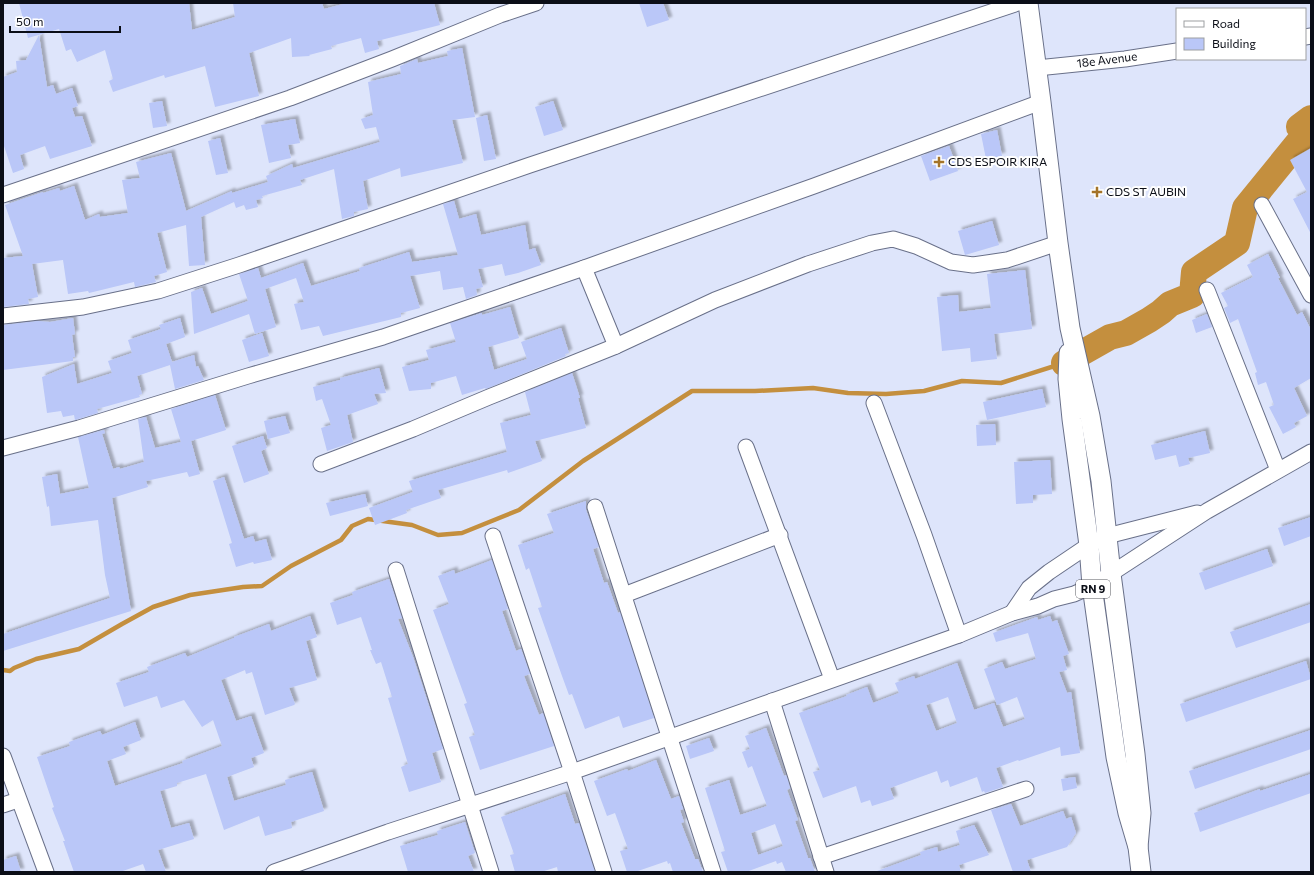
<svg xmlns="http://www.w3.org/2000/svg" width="1314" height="875" font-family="Commissioner,sans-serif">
<defs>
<filter id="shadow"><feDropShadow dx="3.5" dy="-3.5" stdDeviation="1" flood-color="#0004"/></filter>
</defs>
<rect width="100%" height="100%" fill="#dee5fb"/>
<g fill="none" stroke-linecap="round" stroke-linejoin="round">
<path stroke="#c48f3e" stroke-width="4.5" d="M3,670l7,1 4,-3 22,-9 43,-10 43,-25 31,-17 37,-12 53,-8 19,-1 29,-20 50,-26 11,-14 16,-7 44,6 26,10 24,-2 57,-23 64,-49 109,-70h63l58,-3 35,5 38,1 38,-3 38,-10 39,2 63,-20"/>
<path stroke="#c48f3e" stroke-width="26" d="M1064,363l46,-26 16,-4 23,-13 12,-8 9,-8 22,-9 2,-23 43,-29 8,-35 65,-80 -11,-1 12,-9"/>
</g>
<g fill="#bac7f8" fill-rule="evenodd" filter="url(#shadow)">
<path d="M19,3h170l3,27 43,-13 -2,-14h89l2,6 23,-6h87l6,22 -63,16 2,8 -14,4 -4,-15 -30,8 1,3 -23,6 1,1 -18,1 -1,-19 -42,15 10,43 -44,11 -10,-41 -40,12 -1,-3 -51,17 -4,-11 4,-2 -8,-29 -28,12 -6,-13 -5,2 -7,-22 -31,9z"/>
<path d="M639,3h24l6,17 -22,7z"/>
<path d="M39,35l8,52 6,-2 3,9 16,-6 6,18 -6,2 3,9 7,-1 10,30 -42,13 -5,-13 -25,9 4,14 -11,4 -10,-30v-66l14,-5 -1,-11 10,-1z"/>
<path d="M462,48l13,69 -23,3 11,43 -62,14 -1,-9 -37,13 5,28 -14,3v4l-12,3 -8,-50 -34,11 2,5 -40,11 1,2 -7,2 2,7 -12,3 -2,-5 -8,3 -2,-6 -33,15 4,48 -16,1 -3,-41 -29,8 10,39 -13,4 2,6 -21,5 -1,-5 -45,11 -1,-2 -20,3 -5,-34 -31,4 6,33 -10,2 1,5 -26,3v-49l20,-2 -18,-51 38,-13v1l16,-5 1,3 14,-5 11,34 14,-6 1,3 28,-4 -6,-33 18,-2 -4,-16 35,-9 15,58 46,-20v2l36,-11 -2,-6 26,-12 1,4 87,-26 -4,-15 -11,2 -4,-10 12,-4 -5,-33 33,-8 -1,-8 17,-7 1,4 30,-7 -1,-5z"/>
<path d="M162,101l5,25 -14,2 -4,-25z"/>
<path d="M553,101l10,29 -19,6 -9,-29z"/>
<path d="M487,115l9,44 -12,2 -8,-43z"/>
<path d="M295,119l5,24 -12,2 3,13 -22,5 -8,-38z"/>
<path d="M997,130l5,26 -16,3 -5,-25z"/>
<path d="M220,138l8,35 -12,2 -8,-34z"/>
<path d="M949,146l9,25 -28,10 -9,-25z"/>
<path d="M1311,148v86l-18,-35 14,-7 -17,-32z"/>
<path d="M454,201l5,18 17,-5 5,21 44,-10 4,25 6,-2 6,17 -23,8 -13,3 -3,-12 -24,5 5,18 -7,2 1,6 -11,4 -3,-12 -20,3 -3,-19 -30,5 10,32 -19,5v4l-78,19 -4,-10 -18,4 -7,-26 10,-2 -8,-24 -31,11 11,38 -21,7 -6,-20 -55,20 -3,-42 11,-4 9,26 37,-13 -9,-27 19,-6 3,10 42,-15 8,23 49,-15 -1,-3 50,-16 3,10 46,-7 -15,-51z"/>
<path d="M992,221l7,24 -34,10 -7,-24z"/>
<path d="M1268,254l12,24h-2l19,37 5,-3 9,18v48l-17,10 13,28 -13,7 2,4 -13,7 -14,-27 5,-2 -8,-23 -8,3 -3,-12 2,-1 -19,-53 -8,4 -1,-3 -5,-12 4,-2 -7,-13 32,-16 -6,-12z"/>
<path d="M1025,270l7,59 -38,5 3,25 -26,3 -1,-14 -28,3 -5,-54 21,-2 1,17 32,-4 -4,-34z"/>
<path d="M510,307l9,31 -31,9 6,23 33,-11 -6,-17 40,-14 8,25 -4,1 1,2 -80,33 -1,-1 -23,7 -6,-19 -25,7v6l-22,2 -7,-24 27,-7 -3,-10 30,-8 -6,-19 32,-10v2z"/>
<path d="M1207,314l5,13 -16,6 -4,-13z"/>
<path d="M73,318l2,16 -3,1 3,22h-2v4l-70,9v-45l35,-4 12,1z"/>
<path d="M180,318l5,19 -19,7 6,18 22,-7 2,12 2,-1 6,14 -29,9 -5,-24 -33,11 5,18 -3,1 1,2 -43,12 1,4 -23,7 -1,-5 -11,2 -2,-6 -14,2 -5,-36 32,-13 3,20 35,-11 -4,-12 24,-8 -4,-13 33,-11 -2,-4z"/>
<path d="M262,333l7,23 -20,6 -7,-22z"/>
<path d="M379,368l7,25 -12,1 4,10 -31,11 6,27 -26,9 -6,-23 10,-3 -9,-26 -6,2 -3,-14 27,-7v-2z"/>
<path d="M572,373l8,25h-2l8,30 -51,13 7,20 -34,12 -1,-3 -69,20 3,8 -35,12 1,3 -32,12 -6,-17 44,-16 -4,-11 98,-29 -7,-29 31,-8 -6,-23z"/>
<path d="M1042,389l4,18 -59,13 -4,-18z"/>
<path d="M215,395l11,35 -35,11 9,33 -11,3 -2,-5 -41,9 2,6 -36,11 19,113 -128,40v-17l107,-36 -5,-23 -7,-55 -47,6 -2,-20 -2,1 -5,-30 15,-3 3,20 29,-6 -11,-51 26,-7 1,3 -3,1 11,35 6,-2 1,2 24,-7 -6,-43 8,-2 9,31 26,-6 -10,-33z"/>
<path d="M285,416l5,17 -22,6 -4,-18z"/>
<path d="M995,424l1,21 -19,1 -1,-21z"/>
<path d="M1205,431l5,22 -22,5 2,6 -11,3 -3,-12 -21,5 -4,-15z"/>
<path d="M263,436l4,12 -6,3 8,23 -25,9 -12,-37z"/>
<path d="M1050,460l2,34 -19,1v8l-17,1 -2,-42z"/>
<path d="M224,477l20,62 9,-3 2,6 11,-3 6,21 -18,4 -1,-2 -17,5 -7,-23 3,-1 -19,-62z"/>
<path d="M365,494l3,12 -38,10 -4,-13z"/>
<path d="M586,501v9l13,37 -6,2 11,34 3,-1 11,31 2,-1 34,106 -31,10 -4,-12 -34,13 -13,-35 -3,1 -7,-19 -24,-68 4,-1 -13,-39 -3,2 -8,-25 36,-12 -7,-19z"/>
<path d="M1311,517v19l-27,10 -6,-18z"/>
<path d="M1267,549l6,17 -68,24 -6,-17z"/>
<path d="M492,560l16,49 -6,2 14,40 5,-2 9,25 -6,2 15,39 4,-2 11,33 -74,24 -11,-33 6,-2 -11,-31 3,-1 -34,-93 16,-6 -11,-28 16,-6 1,4z"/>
<path d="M389,579l13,39 -4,1 15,38 30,92 -11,4 9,29 -32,10 -8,-25 7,-3 -20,-66 4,-1 -11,-35 -5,2 -6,-14h2l-11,-33 -24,8 -7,-22 23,-8 -1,-3z"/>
<path d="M1311,604v18l-75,26 -6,-16z"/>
<path d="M310,616l7,21 -11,4 11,39 -28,8 6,16 -1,1 -29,10 -13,-43 -6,2 -1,-4 -24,10 15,41 15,-5 13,37 -13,5 3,9 -27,10 7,24 52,-16 -1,-5 27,-8 12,39 -33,11 1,6 -27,8 -6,-20 -35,14 -18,-56 -29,9v3l-17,5 11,37 18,-5 5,16 -36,11 8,22h-20l-3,-8 -23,8h-46l-11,-31h2l-13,-33 2,-1 -17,-50 33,-11 -1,-4 31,-11 2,4 33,-13 6,18 -18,7 3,7 -19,7 8,25 68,-23 -1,-2 40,-15 -9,-26 -11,7 -18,-27 -23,8 -4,-12 -33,11 -8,-24 33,-11 -2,-5 38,-14 2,4 47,-19v-1l35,-13 2,7z"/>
<path d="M1050,616l2,6 5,-2 12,34 -6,2 4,14 -8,2 8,21 4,-1 9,61 -19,3 -1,-9 -41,14 -1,-1 -22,8 7,19 -18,6 -1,-2 -2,1 -5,-15 -27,10 -2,-7 -7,3 -4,-12 -47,17 4,11 -22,7 -2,-6 -9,3 -5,-17 -33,12 -10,-26 7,-2 -21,-57 48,-17 -1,-1 21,-8 6,16 26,-10 -4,-10 19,-7 1,3 42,-16 17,47 20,-7 9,24 22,-8 -8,-22 -20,8 -13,-36 18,-7 3,7 31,-10 -8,-26 -32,9 -3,-9 44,-16 1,3zM948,697l9,26 -21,8 -10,-26z"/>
<path d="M1306,661l5,18 -125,43 -6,-18z"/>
<path d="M766,728l18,48 2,-1 2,5 2,8 -3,2 11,30 -3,1 13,37h2l5,14h-29l-4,-10 -5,2 -1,-3 -30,11h-18l-7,-20 4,-1 -20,-63 24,-8 11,35 27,-9 -15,-40 -4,2 -6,-16 8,-3 -5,-13zM775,824l8,22 -25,9 -7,-22z"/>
<path d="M1311,730v19l-116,40 -6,-18z"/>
<path d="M709,738l5,13 -24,8 -4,-13z"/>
<path d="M656,760l15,39 8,-3 4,13 -3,1 4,12 -3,1 14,36h3l5,13h-30l-3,-9 -2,1 -1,-3 -32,11h-8l-7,-21 8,-2 -13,-36 -8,3 -13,-35 33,-12 1,2z"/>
<path d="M1311,774v19l-111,39 -6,-19 66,-24v2z"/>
<path d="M1075,777l2,11 -14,3 -2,-12z"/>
<path d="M565,794l10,30 4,-1 16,49h-37l-1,-5 -16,5h-26l-5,-17 4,-1 -13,-37z"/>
<path d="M1011,804l9,22 43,-15 3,8 5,-2 5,16 -9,14 -40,13 4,12h-18l-22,-62z"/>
<path d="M465,822l10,31 -7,3 6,16h-66l-8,-26 38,-11 -1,-4z"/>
<path d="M974,825l15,30 -30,10 2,7h-83l-1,-1 44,-16 -1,-3 17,-5 1,5 22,-7 -4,-14z"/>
<path d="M16,856l5,16h-18v-12z"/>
</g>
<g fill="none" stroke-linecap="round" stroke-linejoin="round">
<g stroke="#697089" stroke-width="17">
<g id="minor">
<path d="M1305,37l6,-1"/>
<path d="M1037,68l88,-9 52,-8"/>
<path d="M3,195l287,-97 102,-39 108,-44 36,-12"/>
<path d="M1262,205l49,90"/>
<path d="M584,268l32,78"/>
<path d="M1207,290l71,180"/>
<path d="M3,316l80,-9 75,-16 81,-26 291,-100 488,-162"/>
<path d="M874,403l50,132 35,100"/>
<path d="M746,447l86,232"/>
<path d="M3,448l76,-20 169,-52 135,-39 201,-69 230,-82 227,-84"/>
<path d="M321,464l92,-35 76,-32 127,-51 99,-46 93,-36 64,-21 21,-4 23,7 35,16 22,3 34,-5 51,-17"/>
<path d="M595,507l118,365"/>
<path d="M493,536l79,236 32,100"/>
<path d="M396,570l95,302"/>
<path d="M624,595l156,-60"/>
<path d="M1012,613l17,-25 20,-16 40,-27 18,-9 90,-23"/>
<path d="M772,701l54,171"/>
<path d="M3,756l43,116"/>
<path d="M3,805l15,-5"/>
<path d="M821,857l205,-68"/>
<path d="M274,872l114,-40 184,-60 387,-137 53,-22 26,-7 16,-7 20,-5 18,-8 115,-75 104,-59"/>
</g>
</g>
<g stroke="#697089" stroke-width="21">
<g id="major">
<path d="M1028,3l13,99 17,141 12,85 20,88 11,65 10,93 24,180 6,59 -3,34"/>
<path d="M1069,353l-1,26 4,40 17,126 3,41 24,171 12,56 10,34 3,25"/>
</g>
</g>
<use href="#minor" stroke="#fff" stroke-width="15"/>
<use href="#major" stroke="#fff" stroke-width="19"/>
</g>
<g fill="#a47429" stroke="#fff" stroke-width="1.5">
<path d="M937 156h4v4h4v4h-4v4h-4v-4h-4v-4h4z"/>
<path d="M1095 186h4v4h4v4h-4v4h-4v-4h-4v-4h4z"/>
</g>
<g text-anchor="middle" stroke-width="4" stroke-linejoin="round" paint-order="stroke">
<rect fill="#fff" stroke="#54565d" stroke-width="1" x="1076" y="580" width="34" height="18" rx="3"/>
<g font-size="11" font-weight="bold" fill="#0b0e17">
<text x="1093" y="593">RN 9</text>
</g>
<g font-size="12" fill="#0b0e17" stroke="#fff">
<text transform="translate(1107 60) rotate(-7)" y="4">18e Avenue</text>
</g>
<g font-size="12" fill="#0b0e17" stroke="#fff" text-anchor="start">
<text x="948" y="166">CDS ESPOIR KIRA</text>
<text x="1106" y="196">CDS ST AUBIN</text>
</g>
</g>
<rect width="1314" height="875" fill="none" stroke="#0b0e17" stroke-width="8"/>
<rect x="1176" y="8" width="130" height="52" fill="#ffffff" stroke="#9d9fa2"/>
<rect x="1184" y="21" width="20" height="6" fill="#ffffff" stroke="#9d9fa2"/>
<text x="1212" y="28" font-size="12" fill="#0b0e17">Road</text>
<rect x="1184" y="38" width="20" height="12" fill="#bac7f8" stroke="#9d9fa2"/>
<text x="1212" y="48" font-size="12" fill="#0b0e17">Building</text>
<path d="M10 26v6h110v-6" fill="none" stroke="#0b0e17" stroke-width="2"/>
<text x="16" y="26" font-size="12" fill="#0b0e17" stroke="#ffffff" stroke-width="3" paint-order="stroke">50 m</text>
</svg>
